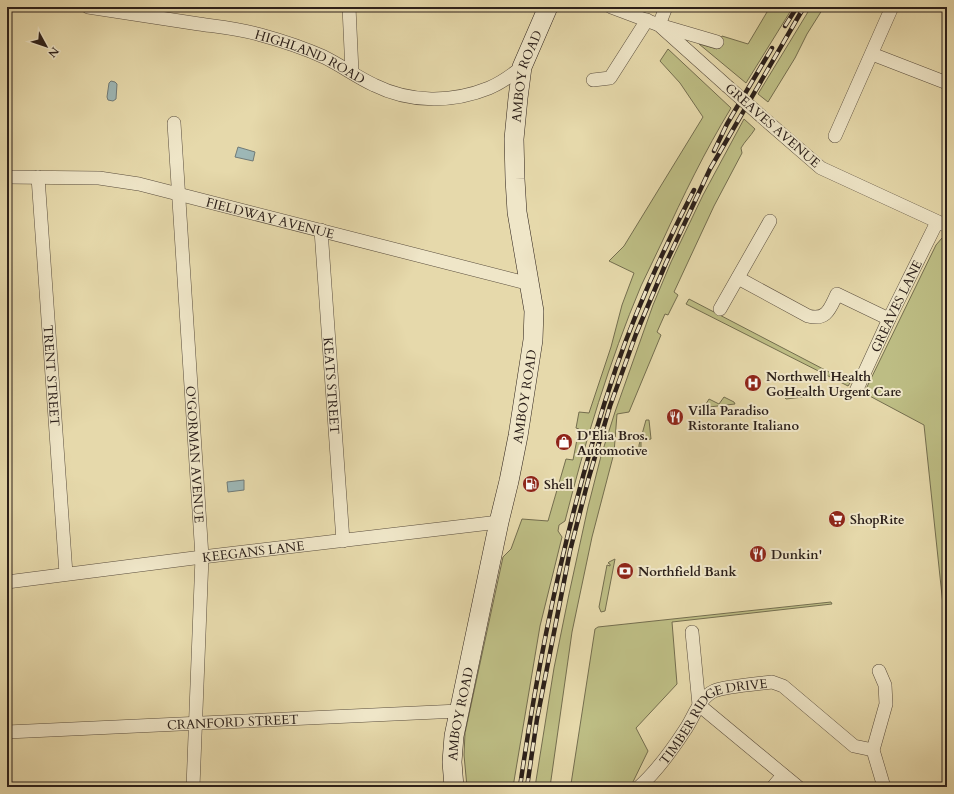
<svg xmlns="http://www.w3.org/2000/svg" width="954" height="794" font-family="Cardo,serif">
<rect width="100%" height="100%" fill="#e6d9ab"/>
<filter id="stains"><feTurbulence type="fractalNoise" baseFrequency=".005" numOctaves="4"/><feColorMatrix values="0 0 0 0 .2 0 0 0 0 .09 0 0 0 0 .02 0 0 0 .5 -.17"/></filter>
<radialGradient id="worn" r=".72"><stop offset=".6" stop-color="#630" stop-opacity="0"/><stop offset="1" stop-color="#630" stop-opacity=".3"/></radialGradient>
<g fill="#bdbd84" stroke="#746e4f">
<path d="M770,7h23l-47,76 -47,-39 18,5 5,-13 26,8z"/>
<path d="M811,7h13l-17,27 -12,24 -27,44 -10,-8z"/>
<path d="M668,49l63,59c-26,43 -48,88 -69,134 -7,15 -14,29 -21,44 -32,76 -56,156 -76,235l-6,4 -1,6 4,6 -22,89 -27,161h-46l-3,-32 1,-22 38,-176 8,-8 11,-30 26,2 18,-62 7,1 6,-31 -3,-1 3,-16 10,1 22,-66 11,-42 12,-32 -25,-12 15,-15 79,-129 -23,-34 -20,-22z"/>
<path d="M744,119l11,10c-5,8 -10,12 -14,19l1,5 -28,53 -40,86 4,3 -10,20 -3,-1 -8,18 4,3 -32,77 -12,2 -3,39 -22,84 -20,95 -22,155h-15l19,-119 15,-74 19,-87 13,-51 14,-44 38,-107 18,-43 32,-67z"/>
<path d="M942,238l5,2v403l-23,-218 -60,-32 72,-148z"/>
<path d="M689,299l161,84 -2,3 -162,-82z"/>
<path d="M803,389l10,4 1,2 -2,1 -26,3 -2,-2 3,-7 11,6z"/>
<path d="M724,397l10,5 1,2 -26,3 -3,-1v-2l3,-5 10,5z"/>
<path d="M646,420h3l2,19 -10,2v9l-2,-2v-3z"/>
<path d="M615,559l-10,52 -4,1 -2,-5 8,-42 3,1v-2l-2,-1 1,-1z"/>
<path d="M831,602l1,2 -160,18 5,62 -41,44 12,23 -17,35 -2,1h-56l-2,-3 24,-155 3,-2z"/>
</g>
<g fill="#9db7b6" stroke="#707b78">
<path d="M111,81l4,1 2,2 -1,15 -3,2 -5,-1 -1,-3 2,-14z"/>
<path d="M238,147l17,5 -2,9 -18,-4z"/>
<path d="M244,480v10l-16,2 -1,-10z"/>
</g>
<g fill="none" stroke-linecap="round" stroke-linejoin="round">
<g stroke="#5a4e3e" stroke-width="14">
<g id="street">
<path id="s1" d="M88,7c37,6 74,11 111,17 21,3 42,5 62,11 22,6 43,13 63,22 18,9 33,20 50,28 36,18 78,18 115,3 12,-5 23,-13 33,-21"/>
<path d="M349,7l3,65"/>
<path d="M611,7l48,18 68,61"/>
<path d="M666,7l-7,18 58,17"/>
<path d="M872,54l75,29"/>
<path d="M593,80l17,-2 37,-58"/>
<path d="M761,116l60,52 126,58"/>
<path id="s2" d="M174,123l28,434 -9,230"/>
<path d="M835,136l57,-129"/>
<path id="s3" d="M7,177l92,1 40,6 391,100"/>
<path id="s4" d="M38,177l28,397"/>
<path id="s5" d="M321,230l22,311"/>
<path d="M738,278l70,38c19,5 22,-8 29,-22l52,25"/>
<path d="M720,309l50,-88"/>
<path id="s6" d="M856,391l33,-72 48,-97"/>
<path id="s7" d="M7,582l195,-25 297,-35"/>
<path d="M692,632l7,73 99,82"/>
<path d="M879,671l6,14 1,19 -13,46 11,37"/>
<path id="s8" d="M7,732l452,-21"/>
<path id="s9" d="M639,787c18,-16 33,-37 46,-57 9,-13 14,-32 29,-39 13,-5 43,-7 58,-9l11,4 71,60 19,4"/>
<path d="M773,787l10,-12"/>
</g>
</g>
<g stroke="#2c201a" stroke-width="20">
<g id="secondary">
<path id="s10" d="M454,787l-2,-25 2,-26 45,-214 10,-41 9,-45 15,-96 1,-29 -17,-99 -2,-33 -1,-40 4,-41 4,-31 26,-60"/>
</g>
</g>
<use href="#street" stroke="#efe6c8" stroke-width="13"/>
<use href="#secondary" stroke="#efe6c8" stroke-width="19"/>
<g stroke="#2c201a" stroke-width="4.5">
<g id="rail">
<path d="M785,26l12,-19"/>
<path d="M714,151l13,-27 45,-76"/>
<path d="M520,787c20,-141 50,-283 96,-419 21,-61 48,-120 78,-178"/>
<path d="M527,787l10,-68 33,-168 19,-74 21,-71 26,-72 30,-71 44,-94 94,-162"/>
</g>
</g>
<use href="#rail" stroke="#efe6c8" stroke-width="3" stroke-dasharray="9" stroke-linecap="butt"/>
<g stroke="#5a4e3e" stroke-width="14" stroke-linecap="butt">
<path id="street-bridge" d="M727,86l34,30"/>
</g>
<use href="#street-bridge" stroke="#efe6c8" stroke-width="13"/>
</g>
<defs>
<g id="hospital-disc" transform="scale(0.9)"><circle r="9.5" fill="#8f2418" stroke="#efe6c8"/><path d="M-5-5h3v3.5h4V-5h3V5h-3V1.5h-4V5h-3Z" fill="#fff"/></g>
<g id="restaurant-disc" transform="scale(0.9)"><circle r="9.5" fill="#8f2418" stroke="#efe6c8"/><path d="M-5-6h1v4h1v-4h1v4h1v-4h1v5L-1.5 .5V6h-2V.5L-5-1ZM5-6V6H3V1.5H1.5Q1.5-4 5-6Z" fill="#fff"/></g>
<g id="shop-disc" transform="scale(0.9)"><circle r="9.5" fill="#8f2418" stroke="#efe6c8"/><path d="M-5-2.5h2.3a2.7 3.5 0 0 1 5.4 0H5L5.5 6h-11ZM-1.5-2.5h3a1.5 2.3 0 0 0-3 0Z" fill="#fff"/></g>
<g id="fuel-disc" transform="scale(0.9)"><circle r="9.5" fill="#8f2418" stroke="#efe6c8"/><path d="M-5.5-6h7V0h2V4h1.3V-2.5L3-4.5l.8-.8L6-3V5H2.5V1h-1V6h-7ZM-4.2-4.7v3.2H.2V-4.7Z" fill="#fff"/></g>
<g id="supermarket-disc" transform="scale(0.9)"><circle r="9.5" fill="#8f2418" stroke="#efe6c8"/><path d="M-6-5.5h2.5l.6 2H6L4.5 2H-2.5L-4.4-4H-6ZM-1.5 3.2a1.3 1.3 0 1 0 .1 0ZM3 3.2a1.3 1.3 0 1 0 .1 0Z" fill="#fff"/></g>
<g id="bank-disc" transform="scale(0.9)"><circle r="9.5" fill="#8f2418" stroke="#efe6c8"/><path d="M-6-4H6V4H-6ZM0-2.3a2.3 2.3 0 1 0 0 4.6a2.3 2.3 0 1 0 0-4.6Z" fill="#fff"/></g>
</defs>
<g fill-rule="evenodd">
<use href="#hospital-disc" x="753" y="383"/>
<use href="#restaurant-disc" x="675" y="417"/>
<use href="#shop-disc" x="564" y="442"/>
<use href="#fuel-disc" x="531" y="484"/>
<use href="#supermarket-disc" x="837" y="519"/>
<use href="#restaurant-disc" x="758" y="554"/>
<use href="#bank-disc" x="625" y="571"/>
</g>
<g text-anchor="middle" stroke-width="4" stroke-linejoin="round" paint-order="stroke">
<g font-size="13" fill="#2c201a" stroke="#efe6c8">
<text dy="5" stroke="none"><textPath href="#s1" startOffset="229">HIGHLAND ROAD</textPath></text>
<text dy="5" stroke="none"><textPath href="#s10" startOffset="722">AMBOY ROAD</textPath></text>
<text transform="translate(773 125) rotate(41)" y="5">GREAVES AVENUE</text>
<text dy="5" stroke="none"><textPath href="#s3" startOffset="268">FIELDWAY AVENUE</textPath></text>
<text dy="5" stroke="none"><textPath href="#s6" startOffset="94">GREAVES LANE</textPath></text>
<text dy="5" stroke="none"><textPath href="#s4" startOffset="199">TRENT STREET</textPath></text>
<text dy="5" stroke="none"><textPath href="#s5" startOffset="156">KEATS STREET</textPath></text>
<text dy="5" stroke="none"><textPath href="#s10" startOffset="398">AMBOY ROAD</textPath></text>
<text dy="5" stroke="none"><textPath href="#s2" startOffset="332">O'GORMAN AVENUE</textPath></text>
<text dy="5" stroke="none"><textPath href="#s7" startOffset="248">KEEGANS LANE</textPath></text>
<text dy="5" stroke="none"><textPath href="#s10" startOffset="74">AMBOY ROAD</textPath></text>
<text dy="5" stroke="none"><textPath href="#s8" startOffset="226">CRANFORD STREET</textPath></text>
<text dy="5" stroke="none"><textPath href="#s9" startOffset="105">TIMBER RIDGE DRIVE</textPath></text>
</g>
<g font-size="13" font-weight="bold" fill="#2c201a" stroke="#efe6c8" text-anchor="start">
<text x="766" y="381">Northwell Health<tspan x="766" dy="15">GoHealth Urgent Care</tspan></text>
<text x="688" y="415">Villa Paradiso<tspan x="688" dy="15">Ristorante Italiano</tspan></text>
<text x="577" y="440">D'Elia Bros.<tspan x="577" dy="15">Automotive</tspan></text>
<text x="544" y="489">Shell</text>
<text x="850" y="524">ShopRite</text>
<text x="771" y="559">Dunkin'</text>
<text x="638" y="576">Northfield Bank</text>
</g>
</g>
<rect width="954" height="794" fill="none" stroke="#e6d9ab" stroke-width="24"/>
<rect x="8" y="8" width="938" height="778" fill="none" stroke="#2c201a" stroke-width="2"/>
<rect x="12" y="12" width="930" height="770" fill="none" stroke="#2c201a"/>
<g transform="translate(46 46) rotate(130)" stroke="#efe6c8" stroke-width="3" paint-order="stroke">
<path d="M0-3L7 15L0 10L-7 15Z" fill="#2c201a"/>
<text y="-6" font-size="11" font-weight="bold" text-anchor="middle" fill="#2c201a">N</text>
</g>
<rect width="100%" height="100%" filter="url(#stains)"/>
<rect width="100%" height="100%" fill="url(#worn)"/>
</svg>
